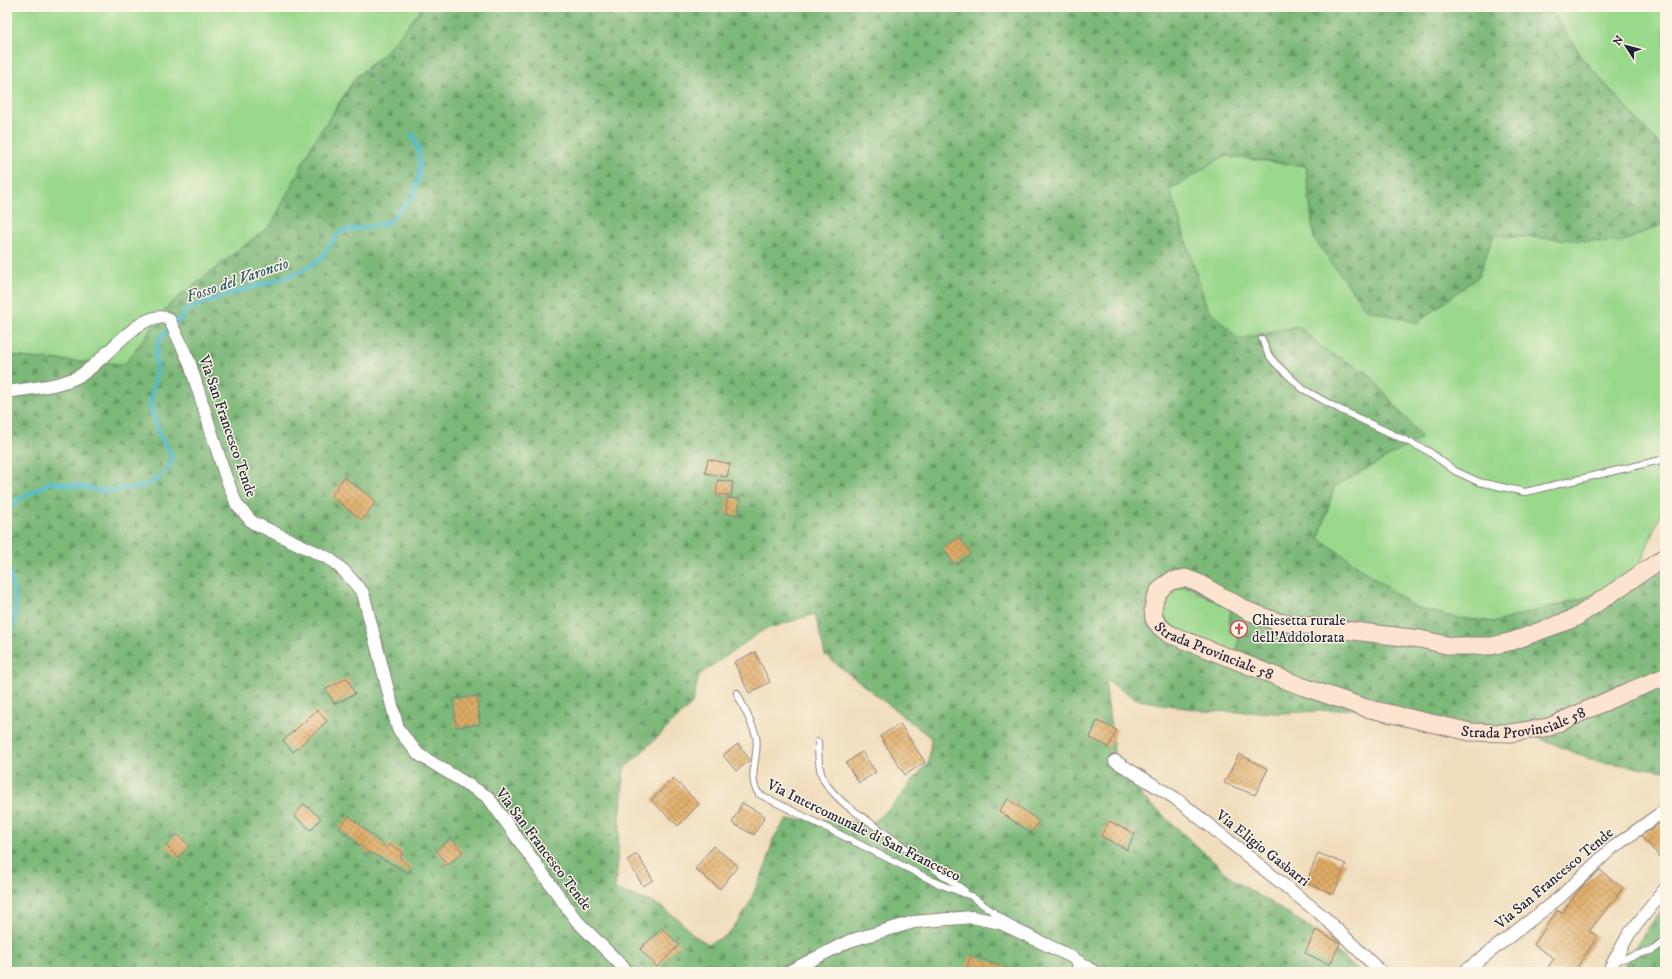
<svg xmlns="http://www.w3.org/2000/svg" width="1672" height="979" font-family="'IM FELL DW Pica',serif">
<defs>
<pattern id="forest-firs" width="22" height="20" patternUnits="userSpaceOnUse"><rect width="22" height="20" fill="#7bb878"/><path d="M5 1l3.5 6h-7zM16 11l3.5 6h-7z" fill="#649564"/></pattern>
<pattern id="building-cross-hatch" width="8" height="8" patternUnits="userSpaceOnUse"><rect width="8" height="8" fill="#e0ac66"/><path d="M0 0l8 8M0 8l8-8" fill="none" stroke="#b58c55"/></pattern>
</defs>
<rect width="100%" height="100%" fill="#fcf5e5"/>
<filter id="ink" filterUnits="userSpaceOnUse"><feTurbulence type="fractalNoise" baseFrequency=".025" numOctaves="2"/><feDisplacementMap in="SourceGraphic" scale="8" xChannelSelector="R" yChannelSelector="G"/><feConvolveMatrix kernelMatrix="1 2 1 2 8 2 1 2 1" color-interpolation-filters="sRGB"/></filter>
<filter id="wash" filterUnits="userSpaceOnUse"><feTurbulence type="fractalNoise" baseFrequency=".012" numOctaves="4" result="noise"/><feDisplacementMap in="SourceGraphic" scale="16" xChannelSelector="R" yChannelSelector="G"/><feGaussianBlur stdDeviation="0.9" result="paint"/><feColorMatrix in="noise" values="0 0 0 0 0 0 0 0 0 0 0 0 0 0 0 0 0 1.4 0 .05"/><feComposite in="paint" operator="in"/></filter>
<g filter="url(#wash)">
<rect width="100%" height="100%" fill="#f0ddbc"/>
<g fill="#9ad88c" stroke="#5e7d64">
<path d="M7,7h416l-36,44 -32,27 -43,67 -40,79 -102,80 -45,61 -97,-7 -21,-3z"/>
<path d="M1549,7h116v144l-82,-92z"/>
<path d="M1224,156l82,10 8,73 52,70 112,-32 16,-42 126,8 45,-20v280l-30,73 -12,8 -40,14 -87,24 -40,-4 -42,-11 -95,-69 15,-51 87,-49 -53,-65 -43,-23 -27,-24 -59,14 -32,-32 -37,-118z"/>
<path d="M1183,585l48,24 -2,22 11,7 -4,16c-18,-8 -79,-24 -75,-49 2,-11 13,-17 22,-20z"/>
</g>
<g fill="url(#forest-firs)" stroke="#4e6d5a" fill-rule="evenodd">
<path d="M423,7h1126l34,52 82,92v72l-45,20 -126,-8 -16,42 -61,46 -51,-14 -52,-70 -8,-73 -82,-10 -54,34 37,118 32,31 59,-13 27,24 43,23 54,65 -88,49 -15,51 95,69 42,11 40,4 87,-24 40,-14 42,-27v214l-70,-10 -73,-30 -156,-23 -83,5 -79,-2 -65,-11 -34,-20 10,81 28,36 91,83 74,46 52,46h-872l-2,-4 -27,1 1,3h-453v-617l21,3 97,6 45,-60 102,-80 40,-79 44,-67 31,-27zM1190,586l41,23 -2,22 10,7 -3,15c-17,-7 -86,-25 -74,-52 6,-12 16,-13 28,-15zM815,614l10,41 106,83 -2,23 -36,44 -22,19 -55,-5 -30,1 -13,19 -6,24 -22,49 -17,23 -20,9 -13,-8 -17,-17 -22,-15 -41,-15 9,-120 68,-65 7,-29 64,-45z"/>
<path d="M1665,904v68h-44l11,-21z"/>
</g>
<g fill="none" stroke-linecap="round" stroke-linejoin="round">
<g stroke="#50bbcc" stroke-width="4.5">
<path d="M7,513l7,-11 37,-20 55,9 37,-5 13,-6 12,-12 4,-11 -13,-24 -9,-28 7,-37 -2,-14 5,-16 21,-20 6,-9 42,-15 58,-17 20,-9 12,-8 20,-27 5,-3 26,-3 19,-5 24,-25 6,-21 1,-13 -1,-12 -7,-17"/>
<path d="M7,562c6,24 15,56 0,78"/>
</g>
</g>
<g id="blocks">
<g fill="url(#building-cross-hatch)">
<path d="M708,459l22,5 -3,13 -22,-4z"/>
<path d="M344,477l32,24 -14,19 -31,-24z"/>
<path d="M718,480l15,2 -2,14 -15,-2z"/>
<path d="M727,498l13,1 -2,16 -12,-1z"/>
<path d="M959,537l12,17 -16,11 -12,-17z"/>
<path d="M755,652l15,30 -21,11 -15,-31z"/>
<path d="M347,678l8,16 -21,10 -8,-15z"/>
<path d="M477,696l3,28 -24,3 -3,-28z"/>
<path d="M317,710l10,11 -34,31 -10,-11z"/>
<path d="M1097,721l20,9 -8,17 -19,-9z"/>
<path d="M900,724l25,38 -20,13 -25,-39z"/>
<path d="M738,744l12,16 -14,11 -13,-16z"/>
<path d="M862,752l14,20 -17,11 -13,-20z"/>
<path d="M1239,754l29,15 -13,26 -31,-12z"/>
<path d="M673,778l26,26 -21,22 -27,-26z"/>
<path d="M1008,799l31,22 -8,12 -32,-22z"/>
<path d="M742,803l23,13 -11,19 -22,-12z"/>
<path d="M304,804l17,14 -10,12 -17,-14z"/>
<path d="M349,816l38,32 2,-4 14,8 -3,6 11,10 -3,5 -36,-20 -2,1 -31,-26z"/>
<path d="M1665,819v43l-24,-26z"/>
<path d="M1109,821l26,13 -8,16 -26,-14z"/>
<path d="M177,834l12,12 -11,12 -12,-12z"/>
<path d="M451,838l12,14 -15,13 -12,-15z"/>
<path d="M713,846l25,20 -18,23 -25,-20z"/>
<path d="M1318,853l28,11 -12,30 -28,-11z"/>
<path d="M637,854l16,26 -10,6 -16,-26z"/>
<path d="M1600,870l23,18 -34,43 9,5 -24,36h-29l9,-14 -20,-13 23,-35 5,3 20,-27z"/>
<path d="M662,928l17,17 -22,22 -17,-18z"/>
<path d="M1316,930l24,13 -10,22 -25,-12z"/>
<path d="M971,955l43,15v2h-49z"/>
</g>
</g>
</g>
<g filter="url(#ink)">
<use href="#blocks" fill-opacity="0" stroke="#89807c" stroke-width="1"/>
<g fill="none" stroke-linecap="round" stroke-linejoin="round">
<g stroke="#89807c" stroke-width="8">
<g id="lane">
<path d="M1262,339l6,15 7,9 28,26 36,20 89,42 27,20 24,11 46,10 140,-33"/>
<path d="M737,693c6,14 15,29 19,43 4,19 -10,42 3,58l180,90 32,12 35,25"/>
<path d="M818,742c0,33 3,41 28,63l119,86"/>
<path d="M1615,961l38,-11 12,-9"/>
<path d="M1072,972l7,-10"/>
</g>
</g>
<g stroke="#89807c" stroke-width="14">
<g id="street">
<path d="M7,392c23,-4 51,-5 72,-16 24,-12 62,-70 90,-57l20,42 36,114 12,30 15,17 78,37 14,12 19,22 35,136 20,25 70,43 88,123 52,52"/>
<path d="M1115,761l60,37 149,119 57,55"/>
<path d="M788,972l61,-31 65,-19 58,-5 29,6 69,33 24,16"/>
<path d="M1464,972l96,-75 51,-48 54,-39"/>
<path d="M1608,972l21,-38 36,-45"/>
</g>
</g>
<g stroke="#89807c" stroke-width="19">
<g id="secondary">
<path id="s1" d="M1665,557l-90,61 -62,23 -22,5h-40l-31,-7 -142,-17 -30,-11 -50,-28 -13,-5 -14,3 -6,4 -6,6 -4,8 -2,10 1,10 6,8 9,7 132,52 65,22 104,24 40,1 39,-6 78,-35 38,-15"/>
</g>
</g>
<use href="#lane" stroke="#fff" stroke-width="6"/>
<use href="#street" stroke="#fff" stroke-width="12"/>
<use href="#secondary" stroke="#fde4d1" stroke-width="17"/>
</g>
</g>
<defs>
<g id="church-ring" transform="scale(0.9)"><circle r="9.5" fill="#fcf5e5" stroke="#d1495b" stroke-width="1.5"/><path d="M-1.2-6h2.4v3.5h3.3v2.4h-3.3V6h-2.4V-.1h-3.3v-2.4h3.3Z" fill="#d1495b"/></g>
</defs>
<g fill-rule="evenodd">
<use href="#church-ring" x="1239" y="629"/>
</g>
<g text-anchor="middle" stroke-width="3" stroke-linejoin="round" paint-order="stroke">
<g font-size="15" fill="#22223b" stroke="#fcf5e5">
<text transform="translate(228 426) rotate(71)" y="5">Via San Francesco Tende</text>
<text dy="5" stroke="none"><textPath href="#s1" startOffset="644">Strada Provinciale 58</textPath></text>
<text dy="5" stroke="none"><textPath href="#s1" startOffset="968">Strada Provinciale 58</textPath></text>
<text transform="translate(864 830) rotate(26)" y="5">Via Intercomunale di San Francesco</text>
<text transform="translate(1263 848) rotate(38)" y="5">Via Eligio Gasbarri</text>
<text transform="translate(544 849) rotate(53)" y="5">Via San Francesco Tende</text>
<text transform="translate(1554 878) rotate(-40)" y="5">Via San Francesco Tende</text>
</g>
<g font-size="15" fill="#22223b" stroke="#fcf5e5" text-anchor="start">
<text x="1252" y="625">Chiesetta rurale<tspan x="1252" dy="17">dell'Addolorata</tspan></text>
</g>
<g font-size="16" font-style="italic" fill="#32586e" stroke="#fcf5e5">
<text transform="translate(237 279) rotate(-19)" y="6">Fosso del Varoncio</text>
</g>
</g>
<rect width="1672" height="979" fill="none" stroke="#fcf5e5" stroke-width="24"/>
<g transform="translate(1626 46) rotate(306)" stroke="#fcf5e5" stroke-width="3" paint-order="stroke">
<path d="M0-3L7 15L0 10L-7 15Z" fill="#22223b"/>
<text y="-6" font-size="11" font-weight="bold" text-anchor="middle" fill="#22223b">N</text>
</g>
</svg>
